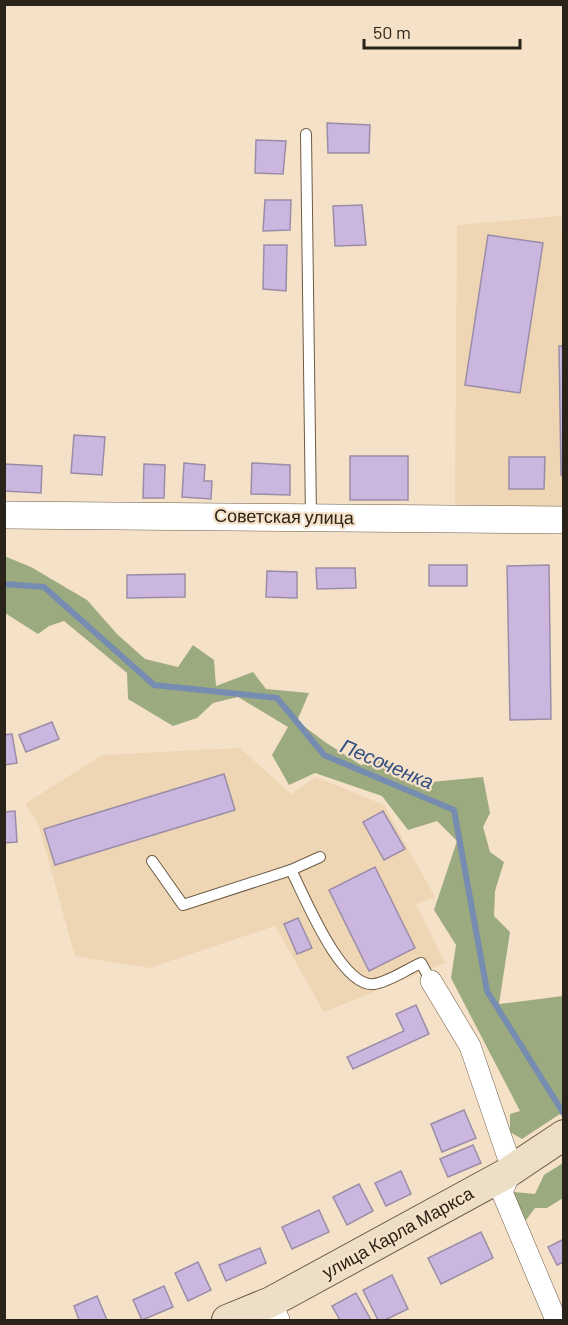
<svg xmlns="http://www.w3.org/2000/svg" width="568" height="1325" font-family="Barlow,sans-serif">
<rect width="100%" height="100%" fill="#f5e1c7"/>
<g fill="#eed5b4">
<path d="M561,216l3,70 -1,222 -108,1 2,-284z"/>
<path d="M240,748l51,46 25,-17 68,28 51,92 -19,7 29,59 -121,49 -49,-86 -126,42 -74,-12 -37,-133 -13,-19 77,-49z"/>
</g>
<g fill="#9caa80">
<path d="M4,556l27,11 56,33 30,34 28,25 33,8 15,-22 21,15 2,26 37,-14 13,17 43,4 -12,28 28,21 36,23 17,-6 25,19 28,4 52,-5 7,36 -7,14 7,25 14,10 -9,29 -1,25 16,16 -11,72 64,-8v116l-41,27 -12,-7v-18l10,-3 -69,-133 5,-33 -22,-35 23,-69 -20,-20 -29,9 -26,-34 -67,-23 -26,12 -17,-30 16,-28 -50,-30 -25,6 -16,15 -24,8 -45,-27 -1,-26 -63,-52 -15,5 -11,8 -33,-21z"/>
<path d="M563,1163v35l-16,10h-12l-9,12 -27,-7 -3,-10 18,-11 21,2 9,-19z"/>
</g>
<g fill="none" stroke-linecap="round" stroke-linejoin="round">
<path stroke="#768cb0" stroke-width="6" d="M4,584l40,3 110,98 123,13 47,57 130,55 33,181 77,123"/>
</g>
<g fill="#cbb6df" stroke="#9a8da7" stroke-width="1.5">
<path d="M327,123l43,2 -1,28h-41z"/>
<path d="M256,140l30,1 -3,33 -28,-1z"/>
<path d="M265,200h26l-1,30 -27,1z"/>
<path d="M362,205l4,40 -31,1 -2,-40z"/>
<path d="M488,235l55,8 -23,150 -55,-8z"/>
<path d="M264,245h23l-1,46 -23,-2z"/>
<path d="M559,346h5v129h-3z"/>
<path d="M74,435l31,2 -3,38 -31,-2z"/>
<rect x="350" y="456" width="58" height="44"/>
<path d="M509,457h36l-1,32h-35z"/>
<path d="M184,463l21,2 -1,16h8l-1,18 -29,-2z"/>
<path d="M252,463l38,2v30l-39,-1z"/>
<path d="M4,464l38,2 -1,27 -37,-2z"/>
<path d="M144,464l21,1 -1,33h-21z"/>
<rect x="429" y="565" width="38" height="21"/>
<path d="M549,565l2,154 -41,1 -3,-154z"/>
<path d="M316,568h39l1,20 -39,1z"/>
<path d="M267,571l30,1v26l-31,-1z"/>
<path d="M185,574v23l-58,1v-23z"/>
<path d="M52,722l7,17 -33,13 -7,-17z"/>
<path d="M12,734l5,29 -13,2v-30z"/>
<path d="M224,774l11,36 -180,55 -11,-36z"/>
<path d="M15,811l2,31 -13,1v-31z"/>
<path d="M383,811l22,38 -21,11 -21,-38z"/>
<path d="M375,867l40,81 -46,23 -40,-81z"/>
<path d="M298,918l14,30 -15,6 -13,-30z"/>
<path d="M416,1005l13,29 -76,35 -6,-12 57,-26 -8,-17z"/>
<path d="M464,1110l12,28 -34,14 -11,-28z"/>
<path d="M473,1145l8,18 -33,14 -8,-18z"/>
<path d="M401,1171l10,23 -25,12 -11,-23z"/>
<path d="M359,1184l14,27 -26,14 -14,-28z"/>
<path d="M319,1210l10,22 -37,17 -10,-22z"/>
<path d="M481,1232l12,26 -52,26 -13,-26z"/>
<path d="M564,1239v23l-7,3 -9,-18z"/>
<path d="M260,1248l6,15 -40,18 -7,-16z"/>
<path d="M198,1262l13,28 -23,11 -13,-28z"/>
<path d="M392,1275l16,34 -23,11h-7l-15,-30z"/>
<path d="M164,1286l9,21 -31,13 -9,-20z"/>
<path d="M356,1293l15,27h-31l-8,-14z"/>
<path d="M97,1296l10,24h-28l-5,-14z"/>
</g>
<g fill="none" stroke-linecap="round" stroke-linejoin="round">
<g stroke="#6d5c45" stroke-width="12">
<g id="service">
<path d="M306,134l5,384"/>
<path d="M320,857l-29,13c13,25 50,118 83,114 15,-2 33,-15 47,-21l10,18"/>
<path d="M152,861l31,44 108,-35"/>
</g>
</g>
<g stroke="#6d5c45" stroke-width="22">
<g id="minor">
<path d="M431,981l39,65 42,123 -10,23 54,128"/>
<path d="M271,1302l8,18"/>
</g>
</g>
<g stroke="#6d5c45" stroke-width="28">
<path id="tertiary" d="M4,515l560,5"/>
</g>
<g stroke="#6d5c45" stroke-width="32">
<path id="secondary" d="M227,1320l44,-18 233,-127 60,-40"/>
</g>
<use href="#service" stroke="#fff" stroke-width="10"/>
<use href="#minor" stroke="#fff" stroke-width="21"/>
<use href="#tertiary" stroke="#fff" stroke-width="27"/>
<use href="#secondary" stroke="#eddfc7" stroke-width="30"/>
</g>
<g text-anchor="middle" stroke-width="4.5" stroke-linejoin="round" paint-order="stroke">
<g font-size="18" fill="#2a2319" stroke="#f5e1c7">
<text transform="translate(284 517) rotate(1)" y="6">Советская улица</text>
<text transform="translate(398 1233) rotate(-29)" y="6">улица Карла Маркса</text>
</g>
<g font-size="20" font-style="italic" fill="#314f81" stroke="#f5e1c7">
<text transform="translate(387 764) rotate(23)" y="7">Песоченка</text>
</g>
</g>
<rect width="568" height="1325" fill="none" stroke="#2a2319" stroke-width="12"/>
<path d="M364 39v9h156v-9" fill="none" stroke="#2a2319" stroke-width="3"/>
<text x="373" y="39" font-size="18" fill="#2a2319" stroke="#f5e1c7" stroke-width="4.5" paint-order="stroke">50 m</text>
</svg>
